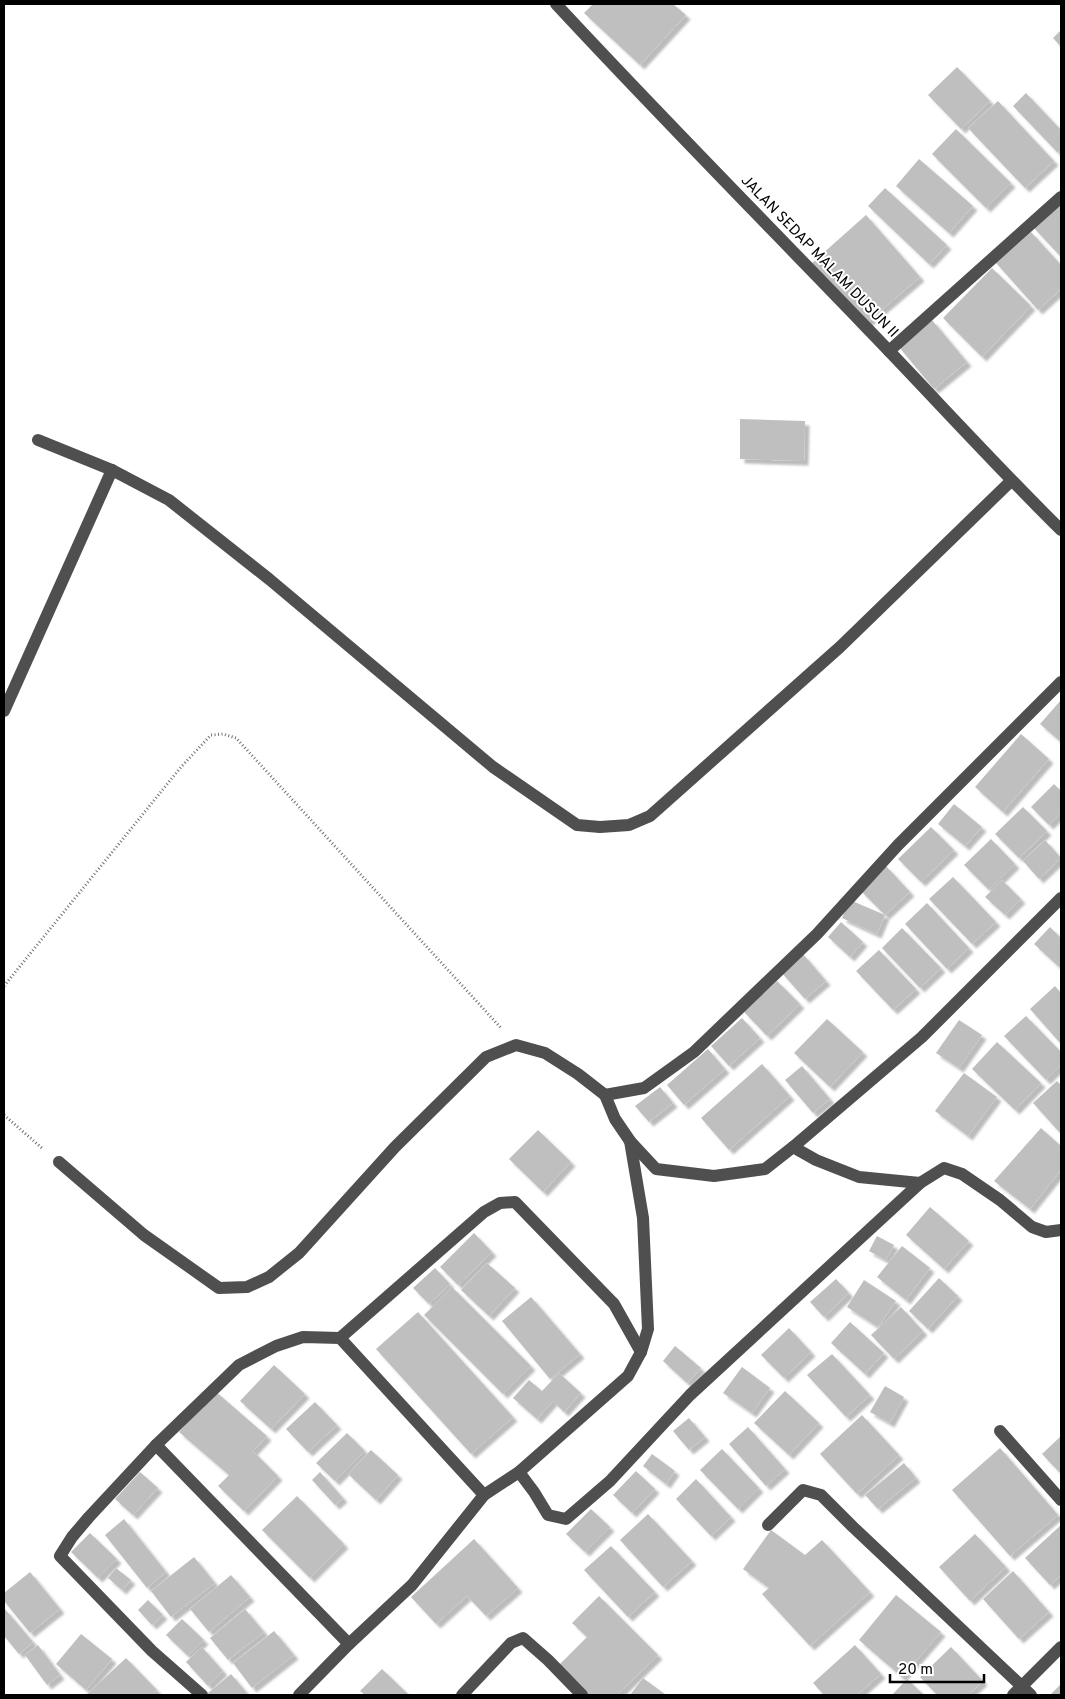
<svg xmlns="http://www.w3.org/2000/svg" width="1065" height="1699" font-family="Overpass,sans-serif">
<defs>
<filter id="shadow"><feDropShadow dx="4.5" dy="4.5" stdDeviation="1" flood-color="#0004"/></filter>
</defs>
<rect width="100%" height="100%" fill="#fff"/>
<g fill="#bfbfbf" filter="url(#shadow)">
<path d="M593,4h80l13,11 -46,50 -56,-52z"/>
<path d="M1061,30v17l-8,-9z"/>
<path d="M957,67l33,34 -29,28 -33,-34z"/>
<path d="M1026,93l35,37v20l-3,3 -45,-47z"/>
<path d="M998,101l56,60 -29,27 -57,-60z"/>
<path d="M956,129l55,54 -25,25 -54,-54z"/>
<path d="M919,159l54,47 -24,27 -53,-47z"/>
<path d="M885,188l62,57 -18,19 -61,-58z"/>
<path d="M1061,202v55l-28,-30z"/>
<path d="M866,215l54,62 -55,47 -53,-61z"/>
<path d="M1031,232l30,33v24l-23,21 -42,-47z"/>
<path d="M992,268l39,38 -49,51 -39,-39z"/>
<path d="M932,320l35,42 -33,27 -35,-42z"/>
<path d="M740,419l65,2 -1,40 -64,-2z"/>
<path d="M1061,700v42l-21,-18z"/>
<path d="M1021,734l28,25 -46,53 -28,-25z"/>
<path d="M1054,784l7,7v22l-12,12 -18,-18z"/>
<path d="M954,804l28,23 -17,19 -27,-22z"/>
<path d="M1023,807l24,24 -28,27 -24,-24z"/>
<path d="M931,827l23,23 -33,32 -23,-23z"/>
<path d="M991,839l24,25 -26,26 -25,-25z"/>
<path d="M1045,840l16,18 -22,21 -16,-18z"/>
<path d="M886,866l24,26 -25,23 -25,-25z"/>
<path d="M953,877l43,45 -24,22 -43,-45z"/>
<path d="M1002,880l19,19 -16,16 -20,-18z"/>
<path d="M850,900l35,15 -8,19 -35,-16z"/>
<path d="M927,903l42,45 -22,21 -42,-45z"/>
<path d="M841,922l22,20 -13,15 -22,-20z"/>
<path d="M1050,927l11,11v27l-2,2 -25,-23z"/>
<path d="M902,928l39,40 -21,20 -38,-40z"/>
<path d="M879,950l37,39 -23,21 -37,-39z"/>
<path d="M803,954l23,27 -21,18 -24,-27z"/>
<path d="M777,981l23,23 -33,32 -23,-24z"/>
<path d="M1055,986l6,7v51l-31,-35z"/>
<path d="M1026,1016l35,36v13l-15,15 -42,-44z"/>
<path d="M742,1018l18,20 -31,28 -18,-20z"/>
<path d="M827,1019l36,33 -33,35 -36,-34z"/>
<path d="M959,1020l23,15 -23,33 -23,-15z"/>
<path d="M997,1042l44,41 -26,27 -43,-41z"/>
<path d="M708,1049l17,20 -41,36 -17,-20z"/>
<path d="M762,1064l28,32 -61,54 -28,-32z"/>
<path d="M802,1066l28,33 -17,14 -28,-33z"/>
<path d="M964,1073l33,24 -29,39 -33,-25z"/>
<path d="M1057,1081l4,4v49l-28,-31z"/>
<path d="M660,1087l13,16 -24,19 -14,-16z"/>
<path d="M1041,1128l20,18v24l-31,39 -36,-28z"/>
<path d="M538,1130l33,32 -28,30 -34,-33z"/>
<path d="M930,1207l39,34 -25,28 -38,-34z"/>
<path d="M474,1233l18,19 -34,33 -18,-18z"/>
<path d="M877,1236l17,9 -8,15 -17,-9z"/>
<path d="M902,1246l28,22 -24,32 -29,-23z"/>
<path d="M487,1263l28,25 -26,28 -28,-26z"/>
<path d="M435,1268l15,16 -21,20 -16,-16z"/>
<path d="M939,1278l19,18 -30,33 -19,-18z"/>
<path d="M836,1279l13,14 -25,24 -14,-15z"/>
<path d="M864,1280l32,21 -18,26 -31,-20z"/>
<path d="M452,1287l79,79 -28,28 -79,-79z"/>
<path d="M531,1297l49,57 -30,25 -48,-58z"/>
<path d="M901,1307l22,24 -29,28 -23,-24z"/>
<path d="M418,1312l95,105 -42,37 -95,-105z"/>
<path d="M850,1322l34,31 -19,21 -34,-31z"/>
<path d="M789,1328l22,24 -27,26 -23,-23z"/>
<path d="M675,1346l26,22 -14,15 -24,-22z"/>
<path d="M832,1354l38,41 -24,22 -39,-42z"/>
<path d="M274,1365l31,29 -34,35 -31,-28z"/>
<path d="M742,1367l28,21 -18,25 -29,-20z"/>
<path d="M559,1373l22,20 -17,19 -11,-11 -16,18 -24,-21 16,-18 13,11z"/>
<path d="M885,1386l19,11 -14,26 -20,-11z"/>
<path d="M215,1391l52,45 -14,15 25,25 -34,35 -26,-25 11,-11 -50,-43z"/>
<path d="M785,1391l34,32 -30,32 -35,-32z"/>
<path d="M315,1402l22,23 -29,27 -22,-23z"/>
<path d="M862,1415l37,40 -42,39 -37,-40z"/>
<path d="M689,1418l16,19 -16,13 -16,-19z"/>
<path d="M748,1427l37,42 -19,17 -37,-42z"/>
<path d="M347,1433l18,18 -30,30 -19,-18z"/>
<path d="M1061,1436v38l-19,-20z"/>
<path d="M1000,1448l58,67 -48,41 -58,-66z"/>
<path d="M722,1449l37,39 -21,21 -38,-39z"/>
<path d="M371,1450l27,25 -22,25 -28,-26z"/>
<path d="M652,1454l23,17 -9,13 -23,-18z"/>
<path d="M904,1463l12,15 -38,31 -13,-14z"/>
<path d="M636,1471l19,18 -23,24 -19,-18z"/>
<path d="M140,1472l18,16 -25,27 -18,-16z"/>
<path d="M320,1472l23,26 -8,7 -23,-25z"/>
<path d="M696,1479l35,38 -20,19 -35,-37z"/>
<path d="M297,1496l47,48 -34,34 -48,-48z"/>
<path d="M591,1509l19,18 -25,25 -19,-18z"/>
<path d="M648,1514l44,47 -29,26 -43,-47z"/>
<path d="M124,1519l42,53 -19,16 -42,-53z"/>
<path d="M1061,1525v50l-11,10 -25,-27z"/>
<path d="M771,1530l34,25 17,-15 48,52 -60,54 -48,-52 7,-6 -26,-19z"/>
<path d="M90,1533l27,26 -19,19 -27,-26z"/>
<path d="M975,1534l31,33 -36,34 -31,-34z"/>
<path d="M474,1539l44,49 -32,28 -19,-20 -31,28 -25,-27z"/>
<path d="M611,1546l44,46 -27,25 -44,-47z"/>
<path d="M194,1557l21,26 -44,34 -20,-26z"/>
<path d="M116,1568l15,12 -9,10 -14,-12z"/>
<path d="M1013,1571l36,41 -30,27 -36,-40z"/>
<path d="M30,1572l30,37 -30,24 -26,-32v-8z"/>
<path d="M231,1575l19,22 -41,35 -19,-23z"/>
<path d="M896,1595l45,37 -39,45 -43,-37z"/>
<path d="M599,1596l59,59 -41,40h-30l-29,-29 29,-29 -15,-14z"/>
<path d="M148,1600l15,15 -11,10 -14,-15z"/>
<path d="M4,1608l29,34 -14,12 -15,-18z"/>
<path d="M245,1609l19,23 -36,28 -18,-22z"/>
<path d="M182,1619l22,21 -16,16 -22,-21z"/>
<path d="M274,1631l20,24 -42,33 -19,-25z"/>
<path d="M81,1634l31,25 -26,31 -30,-26z"/>
<path d="M38,1645l22,30 -13,10 -22,-30z"/>
<path d="M855,1645l26,29 -24,21h-33l-11,-12z"/>
<path d="M202,1647l21,24 -15,15 -22,-24z"/>
<path d="M951,1647l32,34 -15,14h-31l-17,-18z"/>
<path d="M126,1658l31,32 -5,5h-66z"/>
<path d="M382,1669l27,26h-44l-5,-4z"/>
<path d="M231,1674l16,19 -3,2h-35l-1,-2z"/>
<path d="M643,1678l23,17h-36z"/>
<path d="M907,1679l17,16h-32z"/>
<path d="M1061,1684v11h-11z"/>
</g>
<g fill="none" stroke-linecap="round" stroke-linejoin="round">
<g stroke="#717171" stroke-width="3" stroke-dasharray="1 2.5" stroke-linecap="butt">
<path d="M4,986l177,-219 30,-32 12,-1 13,4 265,290"/>
<path d="M4,1115l39,34"/>
</g>
<g stroke="#4f4f4f" stroke-width="12">
<path d="M556,4c101,109 206,215 309,322 66,68 129,138 196,204"/>
<path d="M889,351l172,-154"/>
<path d="M38,440l74,30 57,30 100,79 224,188 84,58 23,2 29,-2 21,-9 190,-169 171,-166"/>
<path d="M4,711l108,-241"/>
<path d="M605,1095l39,-7 50,-36 123,-118 81,-89 163,-163"/>
<path d="M793,1147l129,-110 139,-139"/>
<path d="M59,1162l85,73 75,53 28,-1 22,-10 30,-24 96,-106 91,-90 30,-12 29,8 33,21 27,21 10,24 15,22 26,28 58,7 51,-7 28,-22 23,13 43,17 61,6 24,-15 18,6 38,26 32,27 14,5 15,-2"/>
<path d="M340,1338l144,-126 16,-9 15,-1 99,102 27,48"/>
<path d="M1000,1431l61,69"/>
<path d="M156,1445l193,199"/>
<path d="M519,1472l109,-96 13,-24 7,-23 -5,-111 -13,-77"/>
<path d="M768,1525l35,-35 18,5 32,32 178,168"/>
<path d="M202,1695l-50,-44 -92,-95 12,-19 17,-20 67,-72 83,-80 37,-19 27,-9 37,1 144,157"/>
<path d="M299,1695l50,-51 63,-59 72,-90 35,-23 15,20 14,23 18,4 44,-38 80,-86 230,-212"/>
<path d="M462,1695l49,-52 12,-5 25,22 34,35"/>
<path d="M1013,1695l48,-48"/>
</g>
</g>
<g text-anchor="middle" stroke-width="4" stroke-linejoin="round" paint-order="stroke">
<g font-size="15" fill="#000" stroke="#fff">
<text transform="translate(820 256) rotate(46)" y="5">JALAN SEDAP MALAM DUSUN II</text>
</g>
</g>
<rect width="1065" height="1699" fill="none" stroke="#000000" stroke-width="10"/>
<path d="M890 1674v8h94v-8" fill="none" stroke="#000000" stroke-width="2.5"/>
<text x="898" y="1674" font-size="15" fill="#000000" stroke="#ffffff" stroke-width="4" paint-order="stroke">20 m</text>
</svg>
